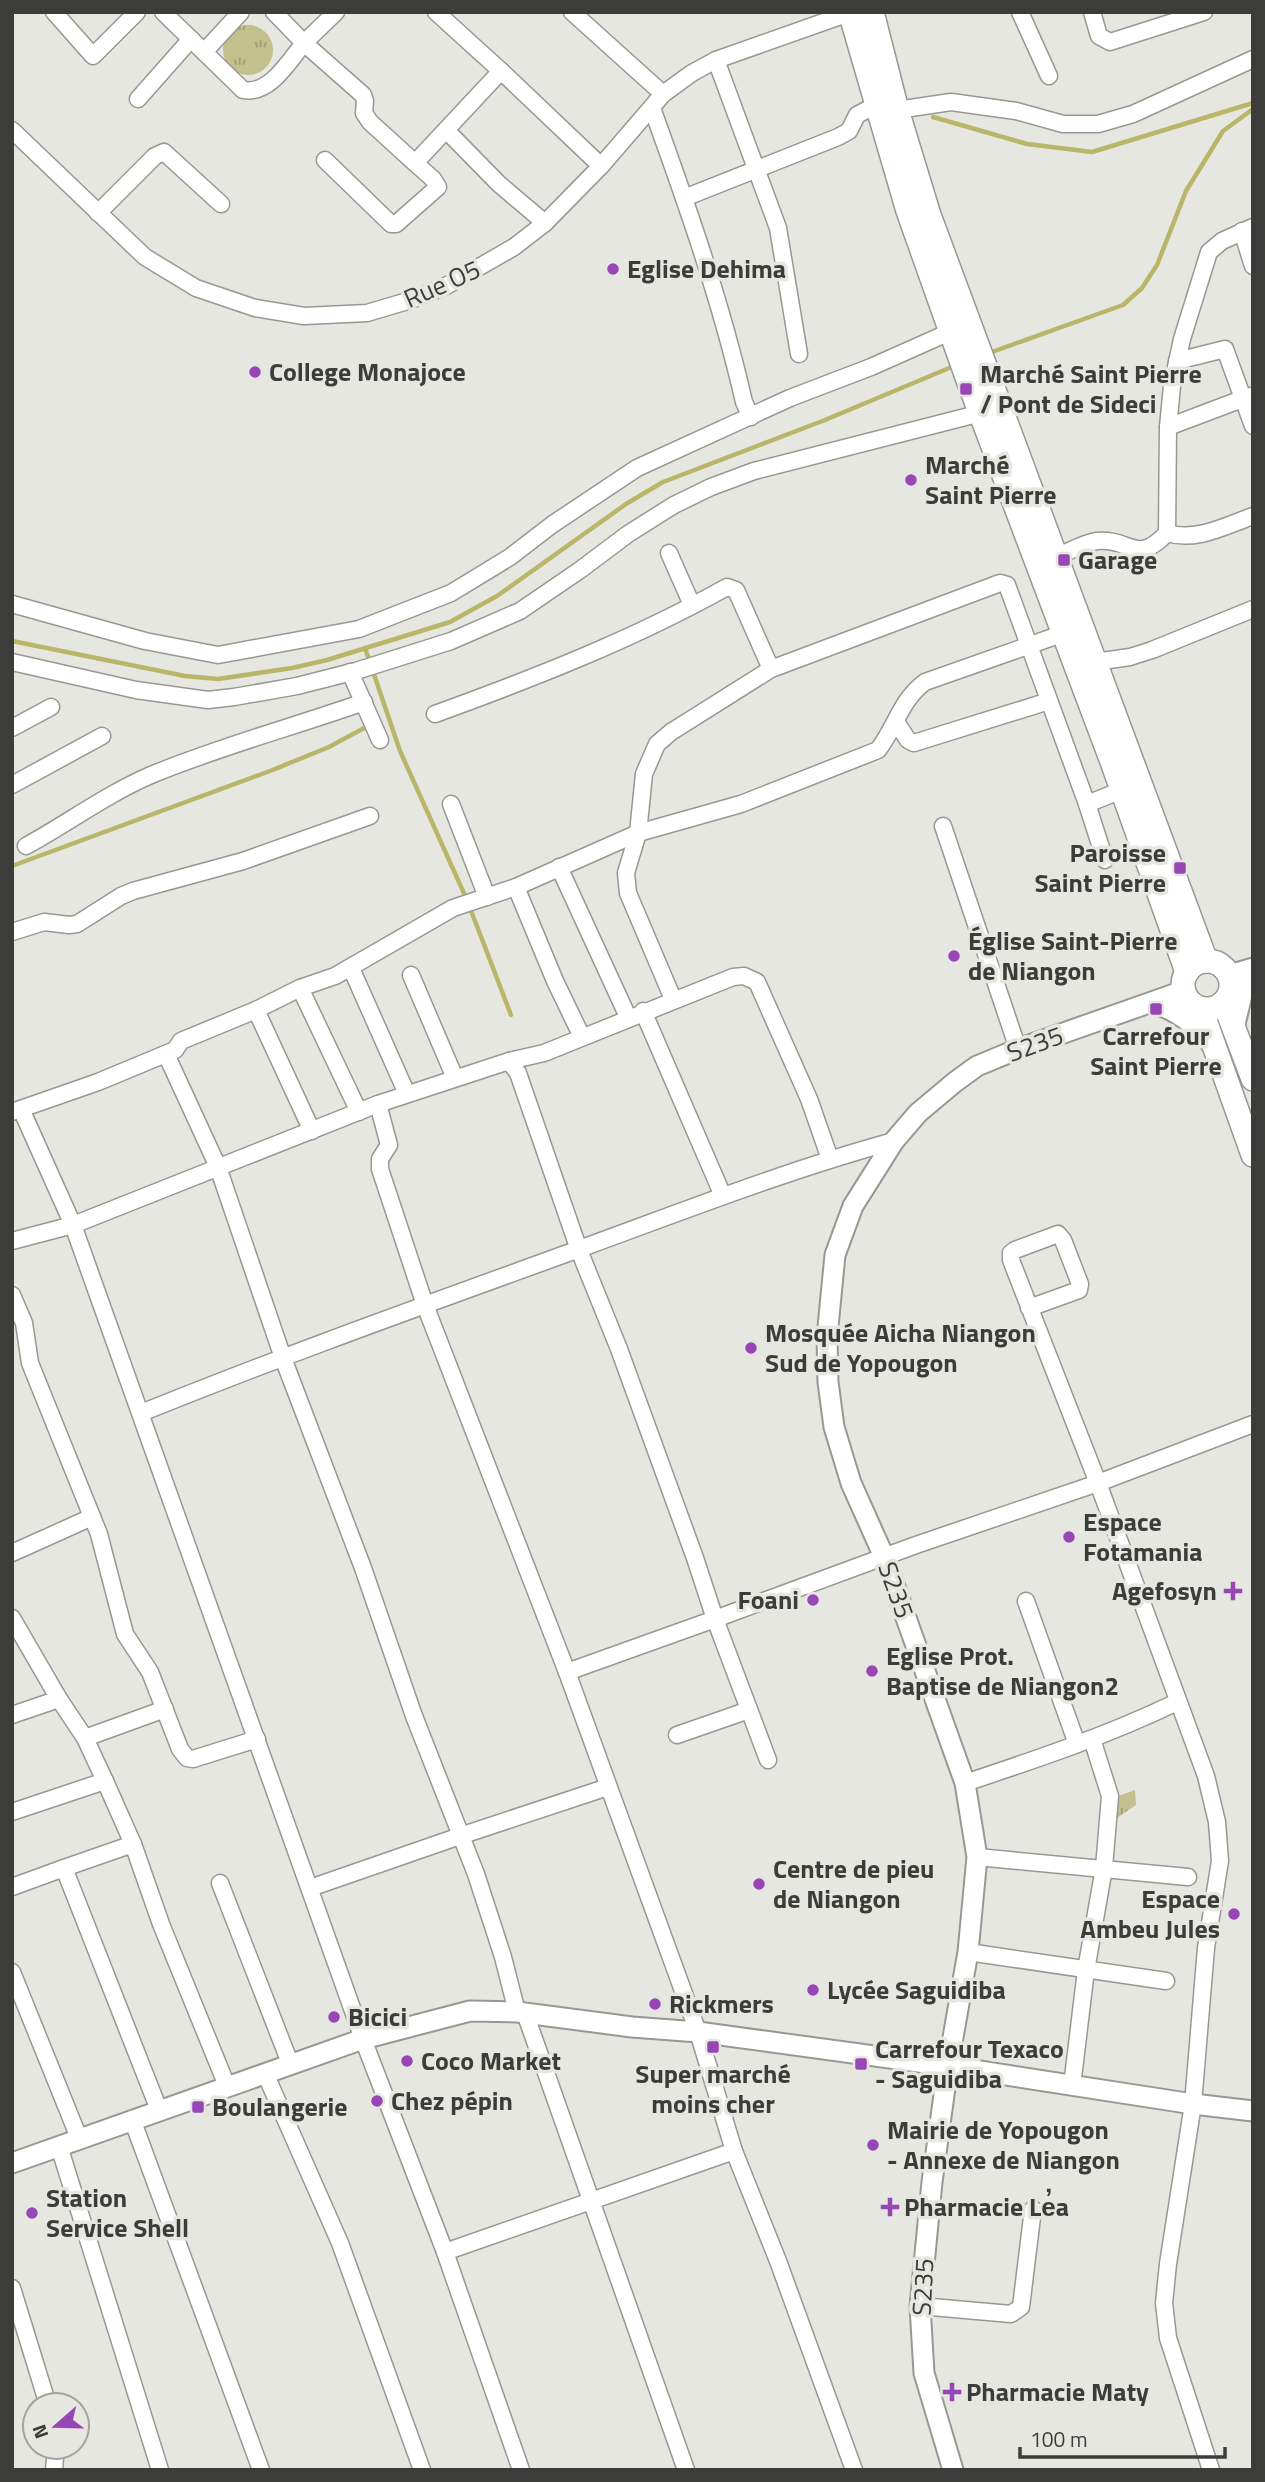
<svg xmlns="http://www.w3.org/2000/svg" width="1265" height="2482" font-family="'Titillium Web',sans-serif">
<defs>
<pattern id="park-tufts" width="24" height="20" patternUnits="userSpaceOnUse" patternTransform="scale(1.75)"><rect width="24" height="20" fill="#c2c08c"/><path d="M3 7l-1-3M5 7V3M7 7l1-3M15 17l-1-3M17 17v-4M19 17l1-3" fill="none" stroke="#9f9d74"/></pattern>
</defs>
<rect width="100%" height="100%" fill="#e7e7e2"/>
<g fill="url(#park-tufts)">
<circle cx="248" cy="50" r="25"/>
<path d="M1135,1790l1,15 -25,17 2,-24z"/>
</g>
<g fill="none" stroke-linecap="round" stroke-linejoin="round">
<g stroke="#bab669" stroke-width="4.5">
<path d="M933,117l94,27 65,8 161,-49"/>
<path d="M989,353l134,-48 19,-17 15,-23 29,-74 37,-60 30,-22"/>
<path d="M12,641l173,35 33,3 74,-11 35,-8 123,-38 47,-26 129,-92 37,-22 162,-62 129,-54"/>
<path d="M365,648l35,103 67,149"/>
<path d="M12,866l258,-95 59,-24 37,-20"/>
<path d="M470,908l41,107"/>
</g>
<g stroke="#989893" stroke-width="19">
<g id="minor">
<path d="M54,12l39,44 44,-44"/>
<path d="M163,12l80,78c27,5 46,-29 61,-47l-30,-31"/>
<path d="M336,12l-32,31 59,52 2,6 -1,12 6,9 45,41"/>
<path d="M436,12l65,59 100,95"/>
<path d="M572,12l91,82"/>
<path d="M1020,12l29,64"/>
<path d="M1092,12l7,24 11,6 94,-30"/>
<path d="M204,52l37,-40"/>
<path d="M716,60l62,168 21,126"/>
<path d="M138,99l53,-60"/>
<path d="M652,108c35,97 69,193 92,294l7,15"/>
<path d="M897,110l54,-8 65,9 47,13h35l35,-10 120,-55"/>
<path d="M12,130l133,127 51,31 59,20 49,8 63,-3 44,-13 35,-14 68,-39 31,-24 56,-57 62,-72 29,-21 24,-13 136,-48"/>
<path d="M447,131l52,53 46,39"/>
<path d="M325,160l66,64h5l42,-37 -5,-8 -18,-16 86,-92"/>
<path d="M684,198l154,-61 11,-6 8,-16 21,-11"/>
<path d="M98,213l57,-57 9,-4 57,52"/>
<path d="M1242,231l11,35"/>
<path d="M1177,361l48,-12 28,77"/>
<path d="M1168,427l82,-31"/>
<path d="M1167,533c29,9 58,-7 86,-17"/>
<path d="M669,553l23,52"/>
<path d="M1056,557c13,-5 27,-14 41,-16 34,-3 39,25 70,-8l1,-106 4,-41 10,-47 27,-87 13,-11 31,-14"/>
<path d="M12,604l133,37 73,14 141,-26 92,-36 59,-36 43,-33 84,-56 153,-70 81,-31 81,-36"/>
<path d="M12,662l124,28 72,10 26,-3 63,-11 59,-15 95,-30 69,-30 60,-41 48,-36 46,-29 37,-18 43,-16 227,-58"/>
<path d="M1095,662l35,-5 22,-7 101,-41"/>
<path d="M350,672l30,68"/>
<path d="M435,714c99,-36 199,-75 292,-127l9,3 35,79"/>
<path d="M896,722l12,18 6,3 135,-42"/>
<path d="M12,728l39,-21"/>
<path d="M12,785l90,-49"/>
<path d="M451,804l36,93"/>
<path d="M1087,804l35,-14"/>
<path d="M943,826l75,223"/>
<path d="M26,846c42,-23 81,-52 125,-71 70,-29 142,-48 213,-73"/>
<path d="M559,867l69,150"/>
<path d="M516,887l39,94 27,56"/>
<path d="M12,932l32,-10 25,3 8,-1 44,-28 12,-5 110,-30 127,-45"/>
<path d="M351,968l56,126"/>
<path d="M411,975l44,103"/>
<path d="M300,988l59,124"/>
<path d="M673,999l-45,-106 -2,-20 12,-40 6,-59 13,-30 14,-12 100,-63 229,-86 7,2 80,219 18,56"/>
<path d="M256,1010l56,121"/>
<path d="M643,1011l80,185"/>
<path d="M166,1054l52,113 65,191 80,210 51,148 62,158 27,83 14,55"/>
<path d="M509,1061l35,-8 189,-76 11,-1 13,6 52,117 21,60"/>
<path d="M378,1104l11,41 -9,14v10l45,136 142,367 131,360 36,119 44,110 76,209"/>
<path d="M21,1109l52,116 290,814 82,213 76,218"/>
<path d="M12,1112l86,-30 77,-32 6,-9 75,-31 44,-22 35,-12 118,-68 63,-21 122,-54 103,-29 137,-54c19,-25 22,-49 47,-68l148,-52"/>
<path d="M12,1241l61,-16 305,-121 131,-43 9,12 61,177 40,99 76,209 20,61 -148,53"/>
<path d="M12,1295l12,28 6,40 69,171 26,100 25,38 30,77 7,9 6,1 64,-20"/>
<path d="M1029,1308l50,-18 1,-6 -17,-44 -5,-6 -43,16 -4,3v7l87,223 108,293 11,46 3,39 -14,87 -13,156 -25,160 -4,39 4,35 43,132"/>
<path d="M141,1413c141,-57 284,-108 427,-160 108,-39 216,-82 326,-112"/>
<path d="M12,1553l80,-36"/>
<path d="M1026,1601l51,143"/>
<path d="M12,1618l47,81 26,39 20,43 28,63 28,80 66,162"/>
<path d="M12,1715l47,-16"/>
<path d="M677,1735l72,-25"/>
<path d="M85,1738l80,-29"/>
<path d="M768,1760l-53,-141 201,-74 182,-62 155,-59"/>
<path d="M965,1783c72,-24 144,-48 212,-81"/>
<path d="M12,1812l93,-31"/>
<path d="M977,1857l211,20"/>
<path d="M64,1868l69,-24"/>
<path d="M220,1883l70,180"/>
<path d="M12,1887l52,-19 95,242"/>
<path d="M310,1888l150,-52 148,-49"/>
<path d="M968,1952l198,29"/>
<path d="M12,1972l67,166"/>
<path d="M525,2013l161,457"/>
<path d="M265,2073l75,170 82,227"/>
<path d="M1072,2086l14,-116 18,-102 6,-72 -18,-57"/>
<path d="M132,2119l129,351"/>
<path d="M59,2146l101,324"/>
<path d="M445,2252l289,-101"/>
<path d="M12,2288l36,117"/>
<path d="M920,2306l91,8 10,-7 12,-98"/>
<path d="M54,2470l2,-23"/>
</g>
</g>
<g stroke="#989893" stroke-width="23">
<g id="tertiary">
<path d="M1229,975l24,-7"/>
<path d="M1152,1003c25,7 45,23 61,43"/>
<path d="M1234,1028l8,-33 11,-22"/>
<path d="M12,2163l351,-124 107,-28 47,1 115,15 66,5 250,34 245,38 60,7"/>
<path d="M953,2470l-29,-97 -4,-67 12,-124 16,-116 20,-114 9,-95 -12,-74 -80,-224 -34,-76 -17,-56 -6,-45 -1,-45 8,-82 18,-49 41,-65 24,-28 37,-31 22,-16 41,-17 165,-58"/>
</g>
</g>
<g stroke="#989893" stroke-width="26">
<g id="secondary">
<path d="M850,12l58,199 60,169 143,379 76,213"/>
<path d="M872,12l25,98 32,105 277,746"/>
<circle cx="1207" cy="985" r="24"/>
<path d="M1224,1002l29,77"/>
<path d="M1201,1009l52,146"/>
</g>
</g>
<use href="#minor" stroke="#fff" stroke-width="16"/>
<use href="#tertiary" stroke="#fff" stroke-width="19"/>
<use href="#secondary" stroke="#fff" stroke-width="23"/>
</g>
<g fill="#9746b6" stroke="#e7e7e2" stroke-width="2.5">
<circle cx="613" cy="269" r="7"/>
<circle cx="255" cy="372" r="7"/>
<rect x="959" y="382" width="14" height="14" rx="3.5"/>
<circle cx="911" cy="480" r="7"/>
<rect x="1057" y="553" width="14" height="14" rx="3.5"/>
<rect x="1173" y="861" width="14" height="14" rx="3.5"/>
<circle cx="954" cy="956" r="7"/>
<rect x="1149" y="1002" width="14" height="14" rx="3.5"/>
<circle cx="751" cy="1348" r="7"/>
<circle cx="1069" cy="1537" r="7"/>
<path d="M1229.5 1580.5h7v7h7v7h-7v7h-7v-7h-7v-7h7z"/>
<circle cx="813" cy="1600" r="7"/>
<circle cx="872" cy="1671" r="7"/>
<circle cx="759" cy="1884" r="7"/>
<circle cx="1234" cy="1914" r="7"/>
<circle cx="813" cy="1990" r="7"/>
<circle cx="655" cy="2004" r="7"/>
<circle cx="334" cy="2017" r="7"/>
<rect x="706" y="2040" width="14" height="14" rx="3.5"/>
<circle cx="407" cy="2061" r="7"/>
<rect x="854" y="2057" width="14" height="14" rx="3.5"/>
<circle cx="377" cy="2101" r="7"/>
<rect x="191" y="2100" width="14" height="14" rx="3.5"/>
<circle cx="873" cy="2145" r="7"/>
<path d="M886.5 2196.5h7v7h7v7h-7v7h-7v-7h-7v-7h7z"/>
<circle cx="32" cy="2213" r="7"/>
<path d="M948.5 2381.5h7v7h7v7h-7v7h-7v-7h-7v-7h7z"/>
</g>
<g text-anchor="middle" stroke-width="7" stroke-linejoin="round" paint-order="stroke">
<g font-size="26" font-weight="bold" fill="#3c3c3b" stroke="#e7e7e2" text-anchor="start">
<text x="627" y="278">Eglise Dehima</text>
<text x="269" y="381">College Monajoce</text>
<text x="980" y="383">Marché Saint Pierre<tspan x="980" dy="30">/ Pont de Sideci</tspan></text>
<text x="925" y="474">Marché<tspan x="925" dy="30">Saint Pierre</tspan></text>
<text x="1078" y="569">Garage</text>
<text x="1166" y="862" text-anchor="end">Paroisse<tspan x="1166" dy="30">Saint Pierre</tspan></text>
<text x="968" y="950">Église Saint-Pierre<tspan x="968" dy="30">de Niangon</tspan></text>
<text x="1156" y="1045" text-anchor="middle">Carrefour<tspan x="1156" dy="30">Saint Pierre</tspan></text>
<text x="765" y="1342">Mosquée Aicha Niangon<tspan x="765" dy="30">Sud de Yopougon</tspan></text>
<text x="1083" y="1531">Espace<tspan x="1083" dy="30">Fotamania</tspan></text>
<text x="1217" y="1600" text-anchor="end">Agefosyn</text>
<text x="799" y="1609" text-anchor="end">Foani</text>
<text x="886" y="1665">Eglise Prot.<tspan x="886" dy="30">Baptise de Niangon2</tspan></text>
<text x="773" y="1878">Centre de pieu<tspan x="773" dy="30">de Niangon</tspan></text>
<text x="1220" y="1908" text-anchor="end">Espace<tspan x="1220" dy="30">Ambeu Jules</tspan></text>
<text x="827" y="1999">Lycée Saguidiba</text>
<text x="669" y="2013">Rickmers</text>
<text x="348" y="2026">Bicici</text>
<text x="875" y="2058">Carrefour Texaco<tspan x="875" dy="30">- Saguidiba</tspan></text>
<text x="421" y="2070">Coco Market</text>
<text x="713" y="2083" text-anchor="middle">Super marché<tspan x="713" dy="30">moins cher</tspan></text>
<text x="391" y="2110">Chez pépin</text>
<text x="212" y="2116">Boulangerie</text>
<text x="887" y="2139">Mairie de Yopougon<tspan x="887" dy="30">- Annexe de Niangon</tspan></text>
<text x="46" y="2207">Station<tspan x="46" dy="30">Service Shell</tspan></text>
<text x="904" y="2216">Pharmacie Le̓a</text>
<text x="966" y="2401">Pharmacie Maty</text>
</g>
<g font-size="26" fill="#3c3c3b" stroke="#e7e7e2">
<text transform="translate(442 284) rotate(-24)" y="9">Rue O5</text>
<text transform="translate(1035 1044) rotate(-20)" y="9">S235</text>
<text transform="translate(896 1590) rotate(70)" y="9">S235</text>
<text transform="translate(923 2287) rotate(-87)" y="9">S235</text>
</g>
</g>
<rect width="1265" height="2482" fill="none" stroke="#3c3c3b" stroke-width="28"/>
<g transform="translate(56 2426) rotate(250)"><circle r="33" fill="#e7e7e2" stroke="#a3a39f" stroke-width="2"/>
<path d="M0-5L12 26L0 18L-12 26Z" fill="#9746b6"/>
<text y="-10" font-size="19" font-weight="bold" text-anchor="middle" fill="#3c3c3b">N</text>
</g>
<path d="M1020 2447v10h205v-10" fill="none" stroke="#3c3c3b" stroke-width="3.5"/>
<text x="1030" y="2447" font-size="21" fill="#3c3c3b" stroke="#e7e7e2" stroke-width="5" paint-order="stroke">100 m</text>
</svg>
